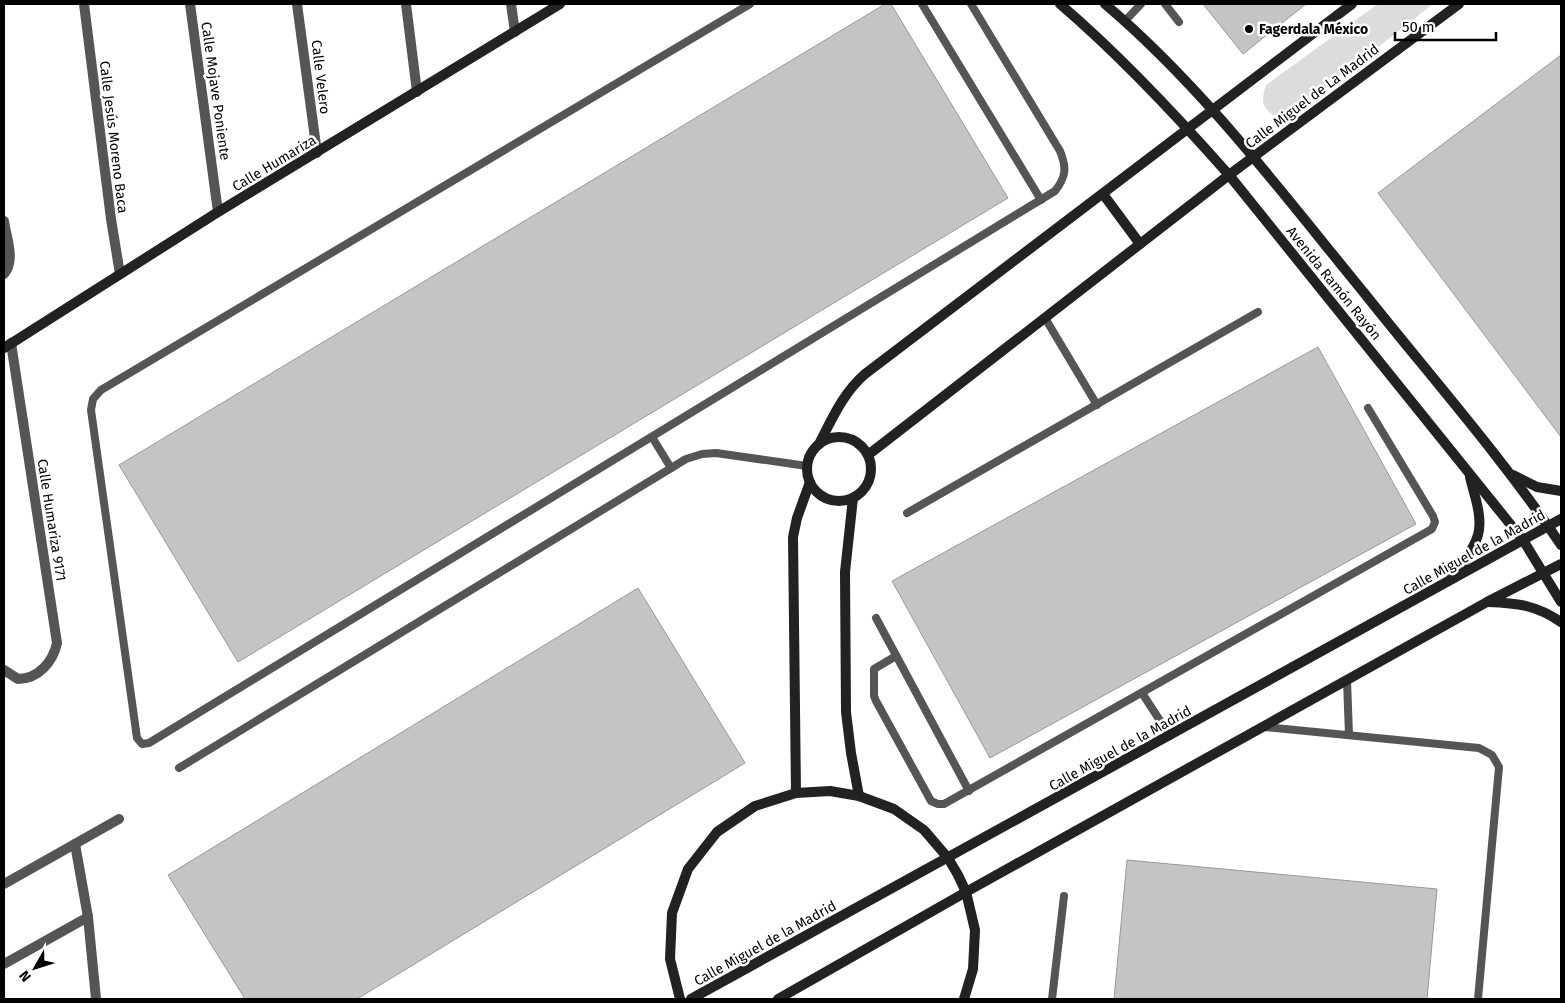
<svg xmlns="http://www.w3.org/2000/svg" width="1565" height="1003" font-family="'Fira Sans',sans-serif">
<rect width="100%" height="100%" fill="#fff"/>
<path fill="#dcdcdc" d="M1378,4h55l-140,110 -17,3c-15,-10 -15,-16 -10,-32z"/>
<g fill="#c4c4c4" stroke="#999">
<path d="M885,4h6l117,194 -770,464 -119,-197z"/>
<path d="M1203,4h103l-63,50z"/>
<path d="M1561,55v382l-183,-244z"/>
<path d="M1318,347l98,177 -426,234 -98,-177z"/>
<path d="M638,588l107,175 -388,236h-112l-77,-124z"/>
<path d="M1127,860l310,29 -10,110h-313z"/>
</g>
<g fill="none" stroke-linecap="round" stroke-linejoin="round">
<g stroke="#555" stroke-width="8">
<path d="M750,4l-649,386 -8,9 -2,11 46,328 5,6 7,-1 906,-552c11,-14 12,-23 5,-40l-89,-147"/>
<path d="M922,4l119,196"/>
<path d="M1165,4l14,18"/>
<path d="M1125,21l16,-17"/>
<path d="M1045,318l52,87"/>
<path d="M652,437l19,31"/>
<path d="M907,513l351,-201"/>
<path d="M876,618l93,173"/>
<path d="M896,656l-22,13v27l2,5 55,100 7,3h6l488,-275 3,-7 -2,-6 -65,-108"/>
<path d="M1347,680l2,55"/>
<path d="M1142,693l28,43"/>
<path d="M1264,727l215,21 13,7 7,12 -21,232"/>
<path d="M179,768l507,-309 16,-5 14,-1 91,13"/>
<path d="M1052,999l12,-103"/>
</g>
<g stroke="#555" stroke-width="10">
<path d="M84,4l27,215 9,55"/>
<path d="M190,4l28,208"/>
<path d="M297,4l20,149"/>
<path d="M406,4l11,88"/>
<path d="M511,4l4,28"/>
<path d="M4,221c2,16 12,39 0,53"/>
<path d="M4,670l14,9c20,0 35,-17 39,-36l-46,-300"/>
<path d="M75,844l13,73 8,82"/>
<path d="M4,884l115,-65"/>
<path d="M4,964l84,-47"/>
</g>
<g stroke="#222" stroke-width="10">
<path d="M1060,4c61,52 116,111 169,171l294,365 38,62"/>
<path d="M1105,4c99,84 178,190 260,290 66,83 137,163 196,251"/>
<path d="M1103,194l37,50"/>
<path d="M4,348l214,-136 342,-208"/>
<circle cx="839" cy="469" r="32"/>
<path d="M819,444c13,-25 24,-51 46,-70l487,-370"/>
<path d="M868,455l361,-280 230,-171"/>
<path d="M1513,475l24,12 24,4"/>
<path d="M853,498l-8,74 1,140 5,41 8,43"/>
<path d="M1451,579c10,-14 22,-28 27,-44 5,-19 -4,-40 -8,-58"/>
<path d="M1488,602c29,1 48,3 73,20"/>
<path d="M796,793l-3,-256 4,-19 13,-36"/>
<path d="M680,999l-10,-40 2,-46 16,-44 29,-37 38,-26 41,-13 34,-2 29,5 35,13 30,21 24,28 10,17 8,17 9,38 -2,39 -9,30"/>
<path d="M691,999l870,-480"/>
<path d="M778,999l188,-107 521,-290 74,-38"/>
</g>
</g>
<circle fill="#000" stroke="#fff" stroke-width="2" cx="1249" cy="29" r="5"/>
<g text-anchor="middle" stroke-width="5" stroke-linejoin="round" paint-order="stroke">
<g font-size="14" font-weight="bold" fill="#000" stroke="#fff" text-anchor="start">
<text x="1259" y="34">Fagerdala México</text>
</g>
<g font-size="14" fill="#000" stroke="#fff">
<text transform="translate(321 77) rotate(83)" y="5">Calle Velero</text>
<text transform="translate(216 91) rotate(82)" y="5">Calle Mojave Poniente</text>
<text transform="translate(1312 96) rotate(-37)" y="5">Calle Miguel de La Madrid</text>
<text transform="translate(114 137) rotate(83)" y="5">Calle Jesús Moreno Baca</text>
<text transform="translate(274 163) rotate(-31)" y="5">Calle Humariza</text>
<text transform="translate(1334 283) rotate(51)" y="5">Avenida Ramón Rayón</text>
<text transform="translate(52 520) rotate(81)" y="5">Calle Humariza 9171</text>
<text transform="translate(1474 552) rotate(-29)" y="5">Calle Miguel de la Madrid</text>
<text transform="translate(1120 748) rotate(-29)" y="5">Calle Miguel de la Madrid</text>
<text transform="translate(765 943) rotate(-29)" y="5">Calle Miguel de la Madrid</text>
</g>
</g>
<rect width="1565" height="1003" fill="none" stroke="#000000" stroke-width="10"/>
<g transform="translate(35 968) rotate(231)" stroke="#ffffff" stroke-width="4" paint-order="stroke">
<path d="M0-4L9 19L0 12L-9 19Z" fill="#000000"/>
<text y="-8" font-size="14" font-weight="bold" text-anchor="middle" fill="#000000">N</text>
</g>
<path d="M1395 32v8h101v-8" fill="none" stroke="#000000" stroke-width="2.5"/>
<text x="1402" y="32" font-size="15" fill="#000000" stroke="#ffffff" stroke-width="4" paint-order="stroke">50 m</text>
</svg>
